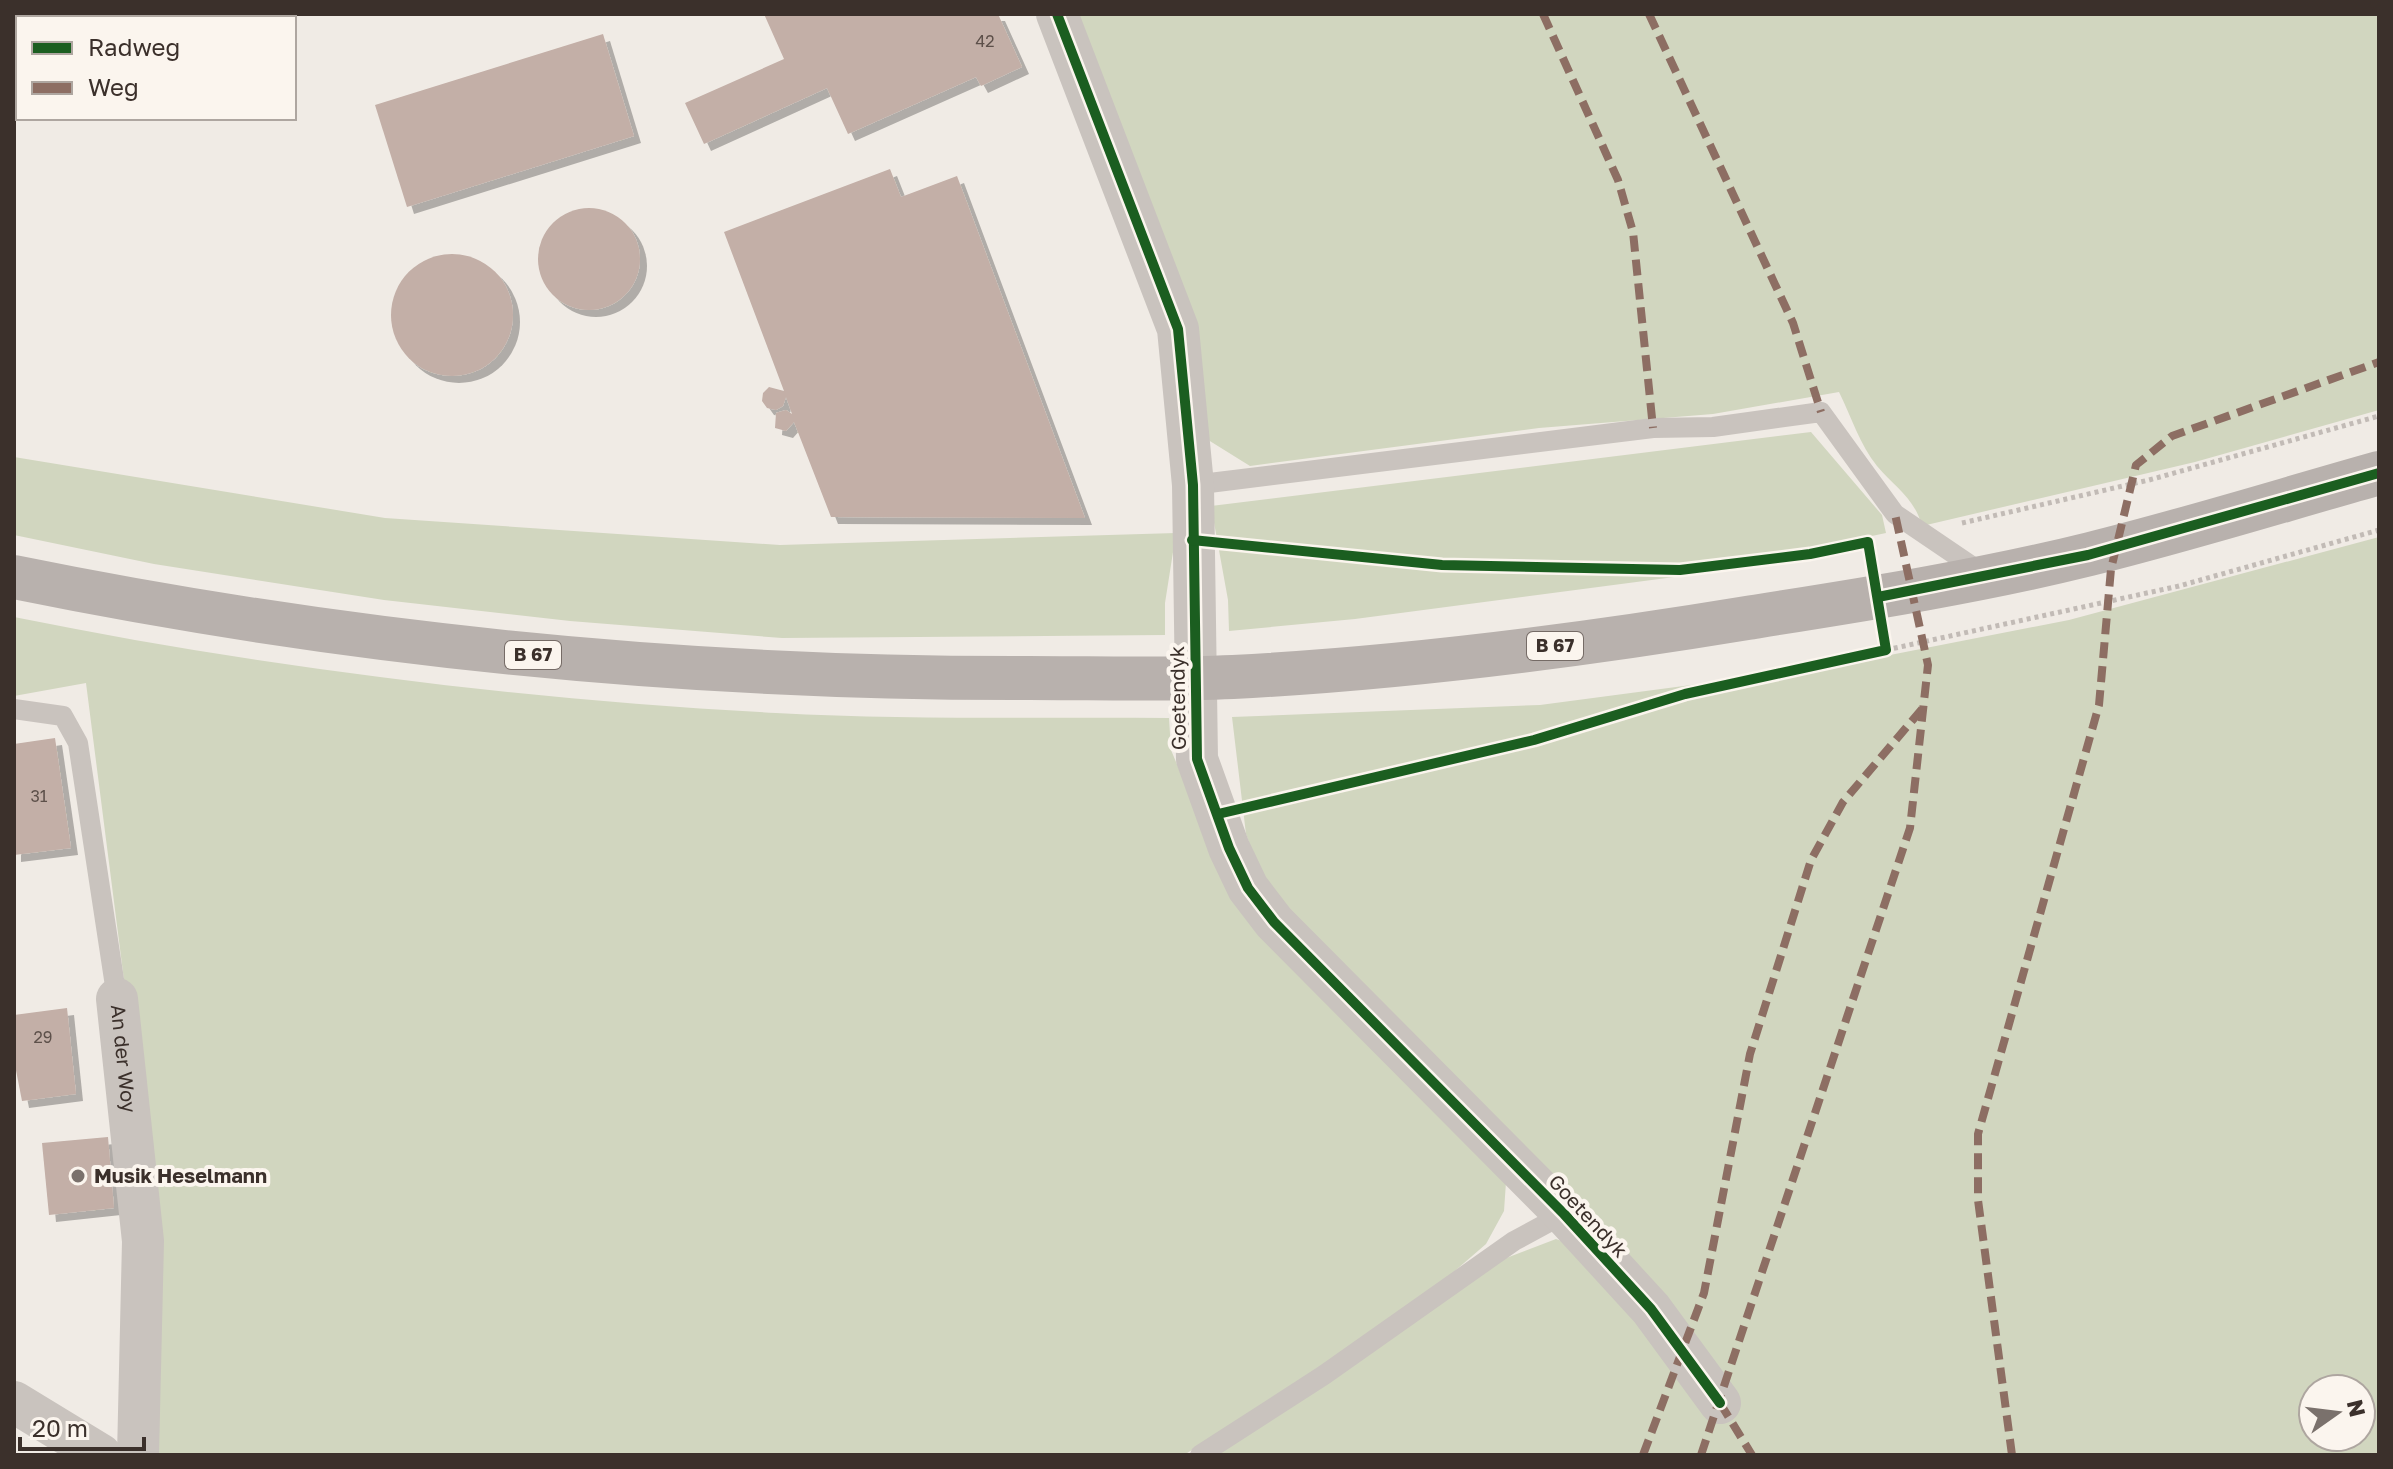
<svg xmlns="http://www.w3.org/2000/svg" width="2393" height="1469" font-family="'Golos Text',sans-serif">
<defs>
<filter id="shadow"><feDropShadow dx="7" dy="7" stdDeviation="0" flood-color="#0004"/></filter>
</defs>
<rect width="100%" height="100%" fill="#f0ebe5"/>
<g fill="#d1d6bf" fill-rule="evenodd">
<path d="M1078,14h1301v396l-184,52 -273,64c-7,-27 -27,-39 -45,-60 -17,-21 -26,-50 -38,-74l-126,22 -174,14 -289,38 -45,-28z"/>
<path d="M1811,432l71,83 4,18 -204,43 -327,43 -126,12 -1,-31 -17,-94z"/>
<path d="M14,457l371,61 395,27 396,-12 -11,70v32l-383,3 -212,-17 -186,-21 -230,-36 -140,-29z"/>
<path d="M2379,537v918h-1163l285,-195 55,-21 23,8 -315,-363 -18,-50 -14,-117 308,-12 294,-39 235,-46zM2313,1389h48v48h-48z"/>
<path d="M14,617c252,51 506,82 762,96 130,7 262,4 393,5l2,32 38,91 297,341 -2,29 -18,33 -37,32 -133,94 -132,85h-1028l1,-217 -71,-555 -72,13z"/>
</g>
<g fill="#c3afa7" filter="url(#shadow)">
<path d="M764,14h234l24,53 -41,19 -5,-9 -128,57 -21,-46 -123,56 -19,-41 99,-44z"/>
<path d="M603,34l31,102 -227,71 -32,-102z"/>
<path d="M890,169l11,28 56,-21 128,342 -254,-1 -37,-95 -8,9 -11,-3 1,-15 10,-3 6,4 -6,-17 -3,9 -7,4 -9,-2 -5,-7 1,-8 6,-6 15,4 -60,-159z"/>
<circle cx="589" cy="259" r="51"/>
<circle cx="452" cy="315" r="61"/>
<path d="M55,738l16,110 -57,7v-111z"/>
<path d="M67,1008l9,86 -54,7 -8,-41v-45z"/>
<path d="M108,1137l6,71 -65,7 -7,-72z"/>
</g>
<g fill="none" stroke-linecap="round" stroke-linejoin="round">
<g stroke="#c2bbb6" stroke-width="5" stroke-dasharray="4 4" stroke-linecap="butt">
<path d="M1962,523l187,-43 230,-64"/>
<path d="M1886,650l293,-64 200,-56"/>
</g>
<g stroke="#c9c3be" stroke-width="20">
<path d="M1193,485l460,-57 60,-1 108,-15 74,102 87,59"/>
<path d="M14,709l49,7 15,27 39,256"/>
<path d="M1200,1455l124,-80 190,-134 50,-27"/>
</g>
<g stroke="#c9c3be" stroke-width="42">
<path d="M1057,14l121,315 15,156 4,274 32,89 19,40 26,34 290,292 87,95 69,94"/>
<path id="s1" d="M117,999l26,242 -5,214"/>
<path d="M14,1402l87,53"/>
</g>
<path stroke="#b8b1ad" stroke-width="44" d="M14,577c334,68 674,102 1015,101 68,0 137,2 204,-1 173,-9 344,-31 514,-59 114,-18 230,-36 343,-64 97,-24 193,-54 289,-81"/>
<g stroke="#8d6e63" stroke-width="8" stroke-dasharray="16 8" stroke-linecap="butt">
<path d="M1543,14l75,166 15,52 20,196"/>
<path d="M1649,14l144,309 28,89"/>
<path d="M1720,1403l32,52"/>
<path d="M1643,1455l61,-162 46,-239 61,-194 32,-58 79,-93"/>
<path d="M1701,1455l209,-627 18,-163 -33,-151"/>
<path d="M2012,1455l-34,-255v-66l121,-429 12,-136 25,-104 36,-29 207,-74"/>
</g>
<g stroke="#fbf5ee" stroke-width="15">
<g id="cycleway">
<path d="M1057,14l121,315 15,156 4,274 32,89 19,40 26,34 290,292 87,95 69,94"/>
<path d="M1192,540l250,25 238,5 130,-16 58,-12 18,108 -201,44 -151,46 -316,74"/>
<path d="M1878,597l210,-42 291,-82"/>
</g>
</g>
<use href="#cycleway" stroke="#1b5e20" stroke-width="10"/>
</g>
<circle fill="#7a716c" stroke="#fbf5ee" stroke-width="3" cx="78" cy="1176" r="8"/>
<g text-anchor="middle" stroke-width="8" stroke-linejoin="round" paint-order="stroke">
<g font-size="16" fill="#5d504a">
<text x="985" y="47">42</text>
<text x="39" y="802">31</text>
<text x="43" y="1043">29</text>
</g>
<g fill="#fbf5ee" stroke="#756b66" stroke-width="2">
<rect x="1527" y="632" width="56" height="28" rx="6"/>
<rect x="505" y="641" width="56" height="28" rx="6"/>
</g>
<g font-size="18" font-weight="bold" fill="#3b302b">
<text x="1555" y="652">B 67</text>
<text x="533" y="661">B 67</text>
</g>
<g font-size="20" fill="#3b302b" stroke="#fbf5ee">
<text transform="translate(1178 698) rotate(-91)" y="7">Goetendyk</text>
<text dy="7" stroke="none"><textPath href="#s1" startOffset="60">An der Woy</textPath></text>
<text transform="translate(1588 1216) rotate(47)" y="7">Goetendyk</text>
</g>
<g font-size="20" font-weight="bold" fill="#3b302b" stroke="#fbf5ee" text-anchor="start">
<text x="94" y="1183">Musik Heselmann</text>
</g>
</g>
<rect width="2393" height="1469" fill="none" stroke="#3b302b" stroke-width="32"/>
<rect x="16" y="16" width="280" height="104" fill="#fbf5ee" stroke="#aea6a0" stroke-width="2"/>
<rect x="32" y="42" width="40" height="12" fill="#1b5e20" stroke="#aea6a0" stroke-width="2"/>
<text x="88" y="56" font-size="24" fill="#3b302b">Radweg</text>
<rect x="32" y="82" width="40" height="12" fill="#8d6e63" stroke="#aea6a0" stroke-width="2"/>
<text x="88" y="96" font-size="24" fill="#3b302b">Weg</text>
<g transform="translate(2337 1413) rotate(76)"><circle r="38" fill="#fbf5ee" stroke="#aea6a0" stroke-width="2"/>
<path d="M0-6L14 30L0 20L-14 30Z" fill="#7a716c"/>
<text y="-12" font-size="22" font-weight="bold" text-anchor="middle" fill="#3b302b">N</text>
</g>
<path d="M20 1437v12h124v-12" fill="none" stroke="#3b302b" stroke-width="4"/>
<text x="32" y="1437" font-size="24" fill="#3b302b" stroke="#fbf5ee" stroke-width="6" paint-order="stroke">20 m</text>
</svg>
